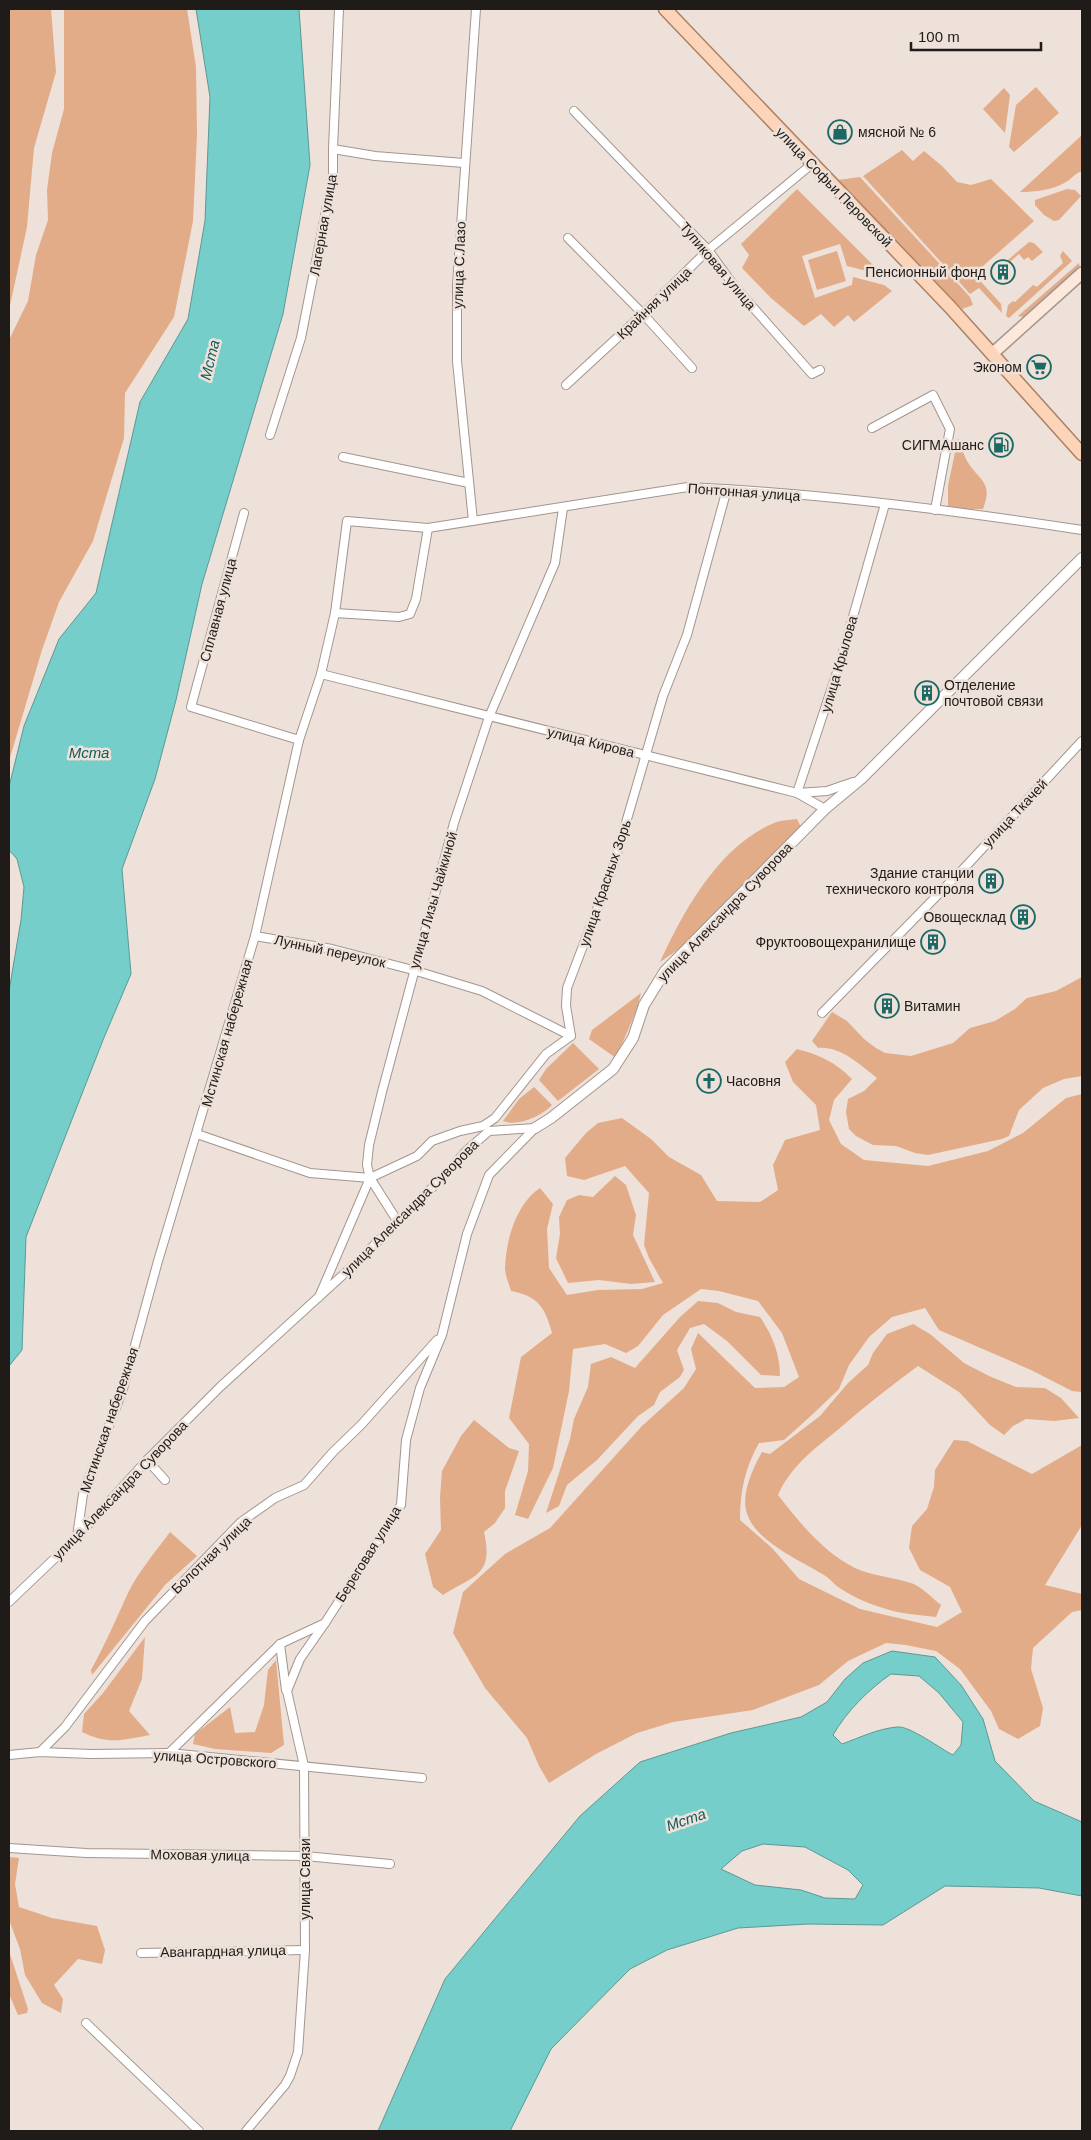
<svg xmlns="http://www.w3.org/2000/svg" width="1091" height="2140" font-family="Helvetica,sans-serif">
<rect width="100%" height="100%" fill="#ede1d9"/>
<g fill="#e2ac88">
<path d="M9,9h42l5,63 -22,76 -7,79 -18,83z"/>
<path d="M64,9h123l9,58 1,68 -4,86 -19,96 -49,76 -1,45 -31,103 -34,61 -17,48 -33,111v-421l19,-39 8,-46 12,-35 -1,-30 5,-37 12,-44z"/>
<path d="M1036,87l23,26 -45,39 -5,-5 7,-42z"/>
<path d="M1004,88l6,7 -5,38 -22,-24z"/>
<path d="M1082,135v36c-6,2 -10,7 -16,11 -13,8 -31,10 -46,10z"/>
<path d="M902,150l11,11 11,-10 18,15 15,16 14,3 20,-6 43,42 -60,53 27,30 1,9 -23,-25 -9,6 -107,-118z"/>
<path d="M860,177l110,120 3,8 -11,4 -124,-129z"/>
<path d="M797,189l86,86 -36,-9 -7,-22 -38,12 13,42 37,-13 1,-8 31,8 8,6 -38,31 -6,-7 -14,12 -13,-13 -17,12 -33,-28 -29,-30 7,-13 -8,-11z"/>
<path d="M1067,189l8,1 6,6 -22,24 -5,1 -10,-6 -9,-10v-5z"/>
<path d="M1029,242l5,1 9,9 -11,9 -4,-4 -4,3 -5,-6 -15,13 -2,-2z"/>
<path d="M837,251l9,30 -29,9 -9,-30z"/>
<path d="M1063,251l9,10 -63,57 -3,-2 2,-11 5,-4 2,1 18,-17 4,2 26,-24 -3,-7z"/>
<path d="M1079,263l1,6 -56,48 -6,-1z"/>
<path d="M958,438c3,7 5,16 9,23 12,20 27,21 16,48h-23l-12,-3v-20z"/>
<path d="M797,819l5,10 -123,120 -19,13c23,-51 60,-117 114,-139 7,-3 16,-3 23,-4z"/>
<path d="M1082,977v99l-18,3 -21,9 -24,22 -10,26 -7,3 -74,16 -13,-2 -19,-7 -23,-1 -17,-9 -7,-7 -3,-17 2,-13 16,-8 13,-13c-17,-13 -36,-32 -59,-30l-6,-7 20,-29 15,9 17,18 12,9 9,5 26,3 42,-13 17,-15 25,-7 20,-12 12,-11 29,-7z"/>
<path d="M641,993l-4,16 -21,49 -27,-19 3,-9z"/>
<path d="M573,1043l26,26 -41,32 -19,-21 7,-11z"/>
<path d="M797,1049c23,6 38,13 55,30l-18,21 -5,20 12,24 23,16 64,6 60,-15 35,-18 43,-35 16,-4v298l-10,-1 -41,-21 -92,-40 -14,-22 -33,9 -23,20 -20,28 -10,24 -25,24 -30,27 -25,3c-14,25 -19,48 -19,77l32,28 27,31 61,30 77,18 25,-15 -12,-25 -30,-17 -11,-22 3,-22 15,-17 7,-22 1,-17 19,-30 13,1 65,33 50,-29v80l-37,60 37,9v16l-10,2 -39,36 -2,21 12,39 -3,18 -22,13 -19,-10 -8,-18 -31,-42 -24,-18 -30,-6 -20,-2 -38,18 -29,24 -66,25 -80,12 -36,11 -41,21 -47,29 -10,-17 -12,-28 -42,-50 -32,-55 10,-41 42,-38 45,-26 92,-102 42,-38 12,-19 -5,-20 7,-16 57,55 29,-1 15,-10 -17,-44 -24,-32 -39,-10 -18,-2 -38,26 -25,31 -12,7 -21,-9 -32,5 -4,42 -16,77 -25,51 -13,-4 13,-44 1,-27 -20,-26 12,-61 31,-24c-7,-26 -14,-37 -41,-42 -2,-7 -6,-16 -6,-23 1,-28 11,-64 35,-80l13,16 -6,25 2,39 18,27 31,-5 44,-1 21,-6 -14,-25 -5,-13 5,-52 -24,-27 -41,14 -17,-4 -2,-18 21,-25 12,-10 24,-5 29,21 18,18 32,18 16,26 43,1 18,-12 -5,-25 12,-25 35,-10 -4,-25 -23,-23 -8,-20z"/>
<path d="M534,1087l18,18c-10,11 -35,22 -49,16l16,-22z"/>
<path d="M615,1176l11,9 10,30 -3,20 22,47 -24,2 -32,-4 -31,3 -12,-25 4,-24 -1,-17 8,-17 12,-5 14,2z"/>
<path d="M698,1301l20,2 18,9 24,5c12,18 20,36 20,59l-19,-1 -34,-34 -23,-17 -14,4 -13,22 7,20 -4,7 -20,15 -6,13 -16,11 -41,44 -30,25 -8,21 -13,7 24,-74 4,-20 14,-32 3,-23 20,-7 24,11 45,-51z"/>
<path d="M913,1324l17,10 34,29 25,13 27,11 29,1 16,10 18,20 -25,3 -28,-2 -13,7 -9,9 -14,-10 -31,-33 -41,-26c-27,20 -53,40 -78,62 -24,20 -49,37 -62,67 21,27 45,57 77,73 18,8 37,9 56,15 10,3 21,15 30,22l-5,12c-17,-2 -36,-3 -53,-9 -14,-4 -32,-12 -45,-21 -4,-3 -7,-7 -11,-10 -24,-16 -74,-35 -81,-67 -4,-18 7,-42 16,-58l8,2 50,-38 28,-33 20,-18 5,-12 14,-19z"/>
<path d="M474,1420l35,28 10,3 -14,40v17l-10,15 -11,9c10,44 -10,43 -41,63l-10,-8 -8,-33 16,-24 -1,-33 2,-26 19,-35z"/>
<path d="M170,1532l27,24 -32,29 -73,90 -1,-5c14,-25 25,-51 37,-77 11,-22 28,-42 42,-61z"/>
<path d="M145,1637l-3,42 -13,32 21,24c-27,5 -42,10 -68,-3l2,-18 19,-21z"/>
<path d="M276,1660l8,85 -13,8 -56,-4 -22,-5 2,-10 35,-27 5,26 20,-1 9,-27 4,-35z"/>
<path d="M9,1857l10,1 -4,26 4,23 33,11 45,8 8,24 -3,14 -24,-5 -24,26 9,14 -2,14 -19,-10 -17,-28 -5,-26 -11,-29z"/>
<path d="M9,1951l19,58 -1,4 -9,2 -9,-21z"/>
</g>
<g fill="#76ceca" stroke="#5c9895" fill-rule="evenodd">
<path d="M196,9h103l11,156 -27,149 -81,270 -26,116 -21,79 -33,90 9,105 -28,66 -77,197 -4,113 -13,16v-375l12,-71 3,-33 -7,-28 -8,-9v-63l15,-61 35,-87 37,-46 44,-191 48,-83 17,-98 5,-124z"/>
<path d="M892,1651l43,6 26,28 22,34 12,42 39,40 48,21v74l-43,-8 -94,-2 -62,39 -75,-1 -70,4 -71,22 -37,19 -79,80 -41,82h-132l67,-152 135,-163 60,-54 91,-29 70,-16 26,-15 18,-23 18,-16zM891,1674l28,2 20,17 24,29 -2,23 -8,10c-12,-6 -43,-29 -55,-28 -19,1 -39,11 -56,17l-9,-9c14,-24 35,-45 58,-61zM763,1844l42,3 43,23 15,15 -8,14 -30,-1 -24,-8 -46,-5 -34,-16 21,-18z"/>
</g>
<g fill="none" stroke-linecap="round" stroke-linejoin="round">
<g stroke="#a2968f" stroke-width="10">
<g id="minor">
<path d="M574,111l134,139 27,37 77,87 8,-4"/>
<path d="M333,149l42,7 89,7"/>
<path d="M568,238l75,76 49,54"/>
<path d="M566,385l77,-71 65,-64 104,-86"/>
<path d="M872,428l61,-33 17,34 -15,81"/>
<path d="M270,435l31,-97 32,-163v-26l6,-140"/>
<path d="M343,457l126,26"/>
<path d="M244,513l-53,194 108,33"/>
<path d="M473,521l-16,-160v-76l19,-276"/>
<path d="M335,613l64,4 11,-3 6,-15 12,-71"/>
<path d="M321,674l476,119 30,-2 26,-9"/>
<path d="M825,809l-28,-16 42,-127 46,-162"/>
<path d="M255,936l77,13 81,21 69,21 89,45"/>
<path d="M822,1013l146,-149 114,-123"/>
<path d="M197,1134l113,39 60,5 28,44"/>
<path d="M370,1178l47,-22 15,-15 28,-10 23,-5 12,-8 51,-64 25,-18 -5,-30 1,-18 46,-121 50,-171 24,-61 40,-146"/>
<path d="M319,1297l51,-119 -3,-13 2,-20 13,-53 72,-269 35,-106 66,-154 8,-55"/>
<path d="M147,1460l18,20"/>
<path d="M77,1537l6,-43 40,-105 35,-128 97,-325 44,-196 22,-66 14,-61 12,-92 81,7 260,-41c132,6 264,23 394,43"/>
<path d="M9,1602l68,-65 70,-77 73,-73 136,-124 90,-89 20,-23 23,-20 46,-3"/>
<path d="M280,1644l6,46"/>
<path d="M40,1752l25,-25 80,-106 96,-99 34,-24 29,-13 29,-33 28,-27 76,-85"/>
<path d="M169,1753l111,-109 45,-21 76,-118 5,-65 14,-52 22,-53 25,-101 22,-59 46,-47"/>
<path d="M9,1755l31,-3 51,2 78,-1 253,25"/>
<path d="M9,1848l77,5 219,3 85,8"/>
<path d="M141,1953l164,-3"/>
<path d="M86,2023l113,108"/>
<path d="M246,2131l39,-46 5,-9 8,-24 7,-102 -1,-184 -17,-75 13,-32 25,-36"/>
</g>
</g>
<g stroke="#a2968f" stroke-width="12">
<path id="tertiary" d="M535,1128l16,-10 62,-49 20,-31 11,-33 21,-34 160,-162 36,-30 221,-221"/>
</g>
<g stroke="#a2968f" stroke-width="14">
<path id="secondary" d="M992,354l90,-81"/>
</g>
<g stroke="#ad8062" stroke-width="15">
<path id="primary" d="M665,9l285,298 132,147"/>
</g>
<use href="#minor" stroke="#fff" stroke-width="8"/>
<use href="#tertiary" stroke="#fff" stroke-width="10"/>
<use href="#secondary" stroke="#fde9dc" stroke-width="11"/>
<use href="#primary" stroke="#fbd4b9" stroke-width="12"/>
</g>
<defs>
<g id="shop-ring" transform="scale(1.25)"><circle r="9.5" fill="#ede1d9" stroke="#1b6865" stroke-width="1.5"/><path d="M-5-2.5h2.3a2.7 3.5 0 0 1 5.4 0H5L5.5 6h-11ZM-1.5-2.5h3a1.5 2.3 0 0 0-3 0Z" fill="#1b6865"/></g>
<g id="building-ring" transform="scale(1.25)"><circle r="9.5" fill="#ede1d9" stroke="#1b6865" stroke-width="1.5"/><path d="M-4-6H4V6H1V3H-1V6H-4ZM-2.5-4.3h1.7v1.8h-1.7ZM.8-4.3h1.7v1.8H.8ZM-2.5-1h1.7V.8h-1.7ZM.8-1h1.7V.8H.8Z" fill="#1b6865"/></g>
<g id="supermarket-ring" transform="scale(1.25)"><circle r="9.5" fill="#ede1d9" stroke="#1b6865" stroke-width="1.5"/><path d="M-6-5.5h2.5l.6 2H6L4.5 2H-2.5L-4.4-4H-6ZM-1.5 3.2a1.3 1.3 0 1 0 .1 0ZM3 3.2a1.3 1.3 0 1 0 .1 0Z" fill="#1b6865"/></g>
<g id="fuel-ring" transform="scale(1.25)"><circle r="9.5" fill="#ede1d9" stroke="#1b6865" stroke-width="1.5"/><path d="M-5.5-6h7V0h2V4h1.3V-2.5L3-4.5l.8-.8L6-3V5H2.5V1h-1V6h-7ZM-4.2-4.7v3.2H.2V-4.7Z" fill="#1b6865"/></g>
<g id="church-ring" transform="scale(1.25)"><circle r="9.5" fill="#ede1d9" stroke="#1b6865" stroke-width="1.5"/><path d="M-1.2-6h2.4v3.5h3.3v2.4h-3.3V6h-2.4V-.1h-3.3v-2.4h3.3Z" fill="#1b6865"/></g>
</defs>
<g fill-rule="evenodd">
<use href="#shop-ring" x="840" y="132"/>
<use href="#building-ring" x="1003" y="272"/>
<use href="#supermarket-ring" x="1039" y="367"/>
<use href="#fuel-ring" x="1001" y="445"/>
<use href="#building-ring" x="927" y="693"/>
<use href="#building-ring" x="991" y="881"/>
<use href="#building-ring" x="1023" y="917"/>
<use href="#building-ring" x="933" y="942"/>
<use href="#building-ring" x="887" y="1006"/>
<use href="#church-ring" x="709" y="1081"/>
</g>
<g text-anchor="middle" stroke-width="5" stroke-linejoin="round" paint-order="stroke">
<g font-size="14" fill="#1f1b18" stroke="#ede1d9" text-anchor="end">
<text x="858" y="137" text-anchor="start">мясной № 6</text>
<text x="986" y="277">Пенсионный фонд</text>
<text x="1022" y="372">Эконом</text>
<text x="984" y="450">СИГМАшанс</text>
<text x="944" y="690" text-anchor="start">Отделение<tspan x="944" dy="16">почтовой связи</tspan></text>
<text x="974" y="878">Здание станции<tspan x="974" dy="16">технического контроля</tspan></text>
<text x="1006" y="922">Овощесклад</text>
<text x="916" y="947">Фруктоовощехранилище</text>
<text x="904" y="1011" text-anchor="start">Витамин</text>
<text x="726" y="1086" text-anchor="start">Часовня</text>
</g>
<g font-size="14" fill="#1f1b18" stroke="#ede1d9">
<text transform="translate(834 187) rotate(46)" y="5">улица Софьи Перовской</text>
<text transform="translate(323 225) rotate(-80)" y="5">Лагерная улица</text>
<text transform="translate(459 265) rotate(-88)" y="5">улица С.Лазо</text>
<text transform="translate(718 266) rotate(50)" y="5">Тупиковая улица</text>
<text transform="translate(654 303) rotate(-44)" y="5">Крайняя улица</text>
<text transform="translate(744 492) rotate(4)" y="5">Понтонная улица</text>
<text transform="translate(218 610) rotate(-75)" y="5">Сплавная улица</text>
<text transform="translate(839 664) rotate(-74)" y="5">улица Крылова</text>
<text transform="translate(591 742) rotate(14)" y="5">улица Кирова</text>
<text transform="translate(1015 813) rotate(-47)" y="5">улица Ткачей</text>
<text transform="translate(605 883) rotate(-71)" y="5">улица Красных Зорь</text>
<text transform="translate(433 900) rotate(-74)" y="5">улица Лизы Чайкиной</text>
<text transform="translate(725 912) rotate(-46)" y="5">улица Александра Суворова</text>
<text transform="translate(330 951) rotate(12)" y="5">Лунный переулок</text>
<text transform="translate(227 1033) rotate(-74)" y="5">Мстинская набережная</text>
<text transform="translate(410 1208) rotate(-45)" y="5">улица Александра Суворова</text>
<text transform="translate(109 1420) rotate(-71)" y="5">Мстинская набережная</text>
<text transform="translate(120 1490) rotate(-46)" y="5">улица Александра Суворова</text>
<text transform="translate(368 1554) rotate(-58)" y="5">Береговая улица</text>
<text transform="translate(211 1555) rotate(-44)" y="5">Болотная улица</text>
<text transform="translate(215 1759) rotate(4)" y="5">улица Островского</text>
<text transform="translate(200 1855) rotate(1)" y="5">Моховая улица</text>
<text transform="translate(305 1879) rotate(-90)" y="5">улица Связи</text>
<text transform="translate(223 1951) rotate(-1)" y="5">Авангардная улица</text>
</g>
<g font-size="15" font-style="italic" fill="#0f5b59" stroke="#ede1d9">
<text transform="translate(210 360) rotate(-76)" y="5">Мста</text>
<text x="89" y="758">Мста</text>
<text transform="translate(686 1820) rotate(-19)" y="5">Мста</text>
</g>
</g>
<rect width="1091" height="2140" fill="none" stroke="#1f1b18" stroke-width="20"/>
<path d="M911 42v8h130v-8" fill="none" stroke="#1f1b18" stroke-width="2.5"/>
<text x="918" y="42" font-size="15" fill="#1f1b18" stroke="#ede1d9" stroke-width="4" paint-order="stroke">100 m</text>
</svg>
